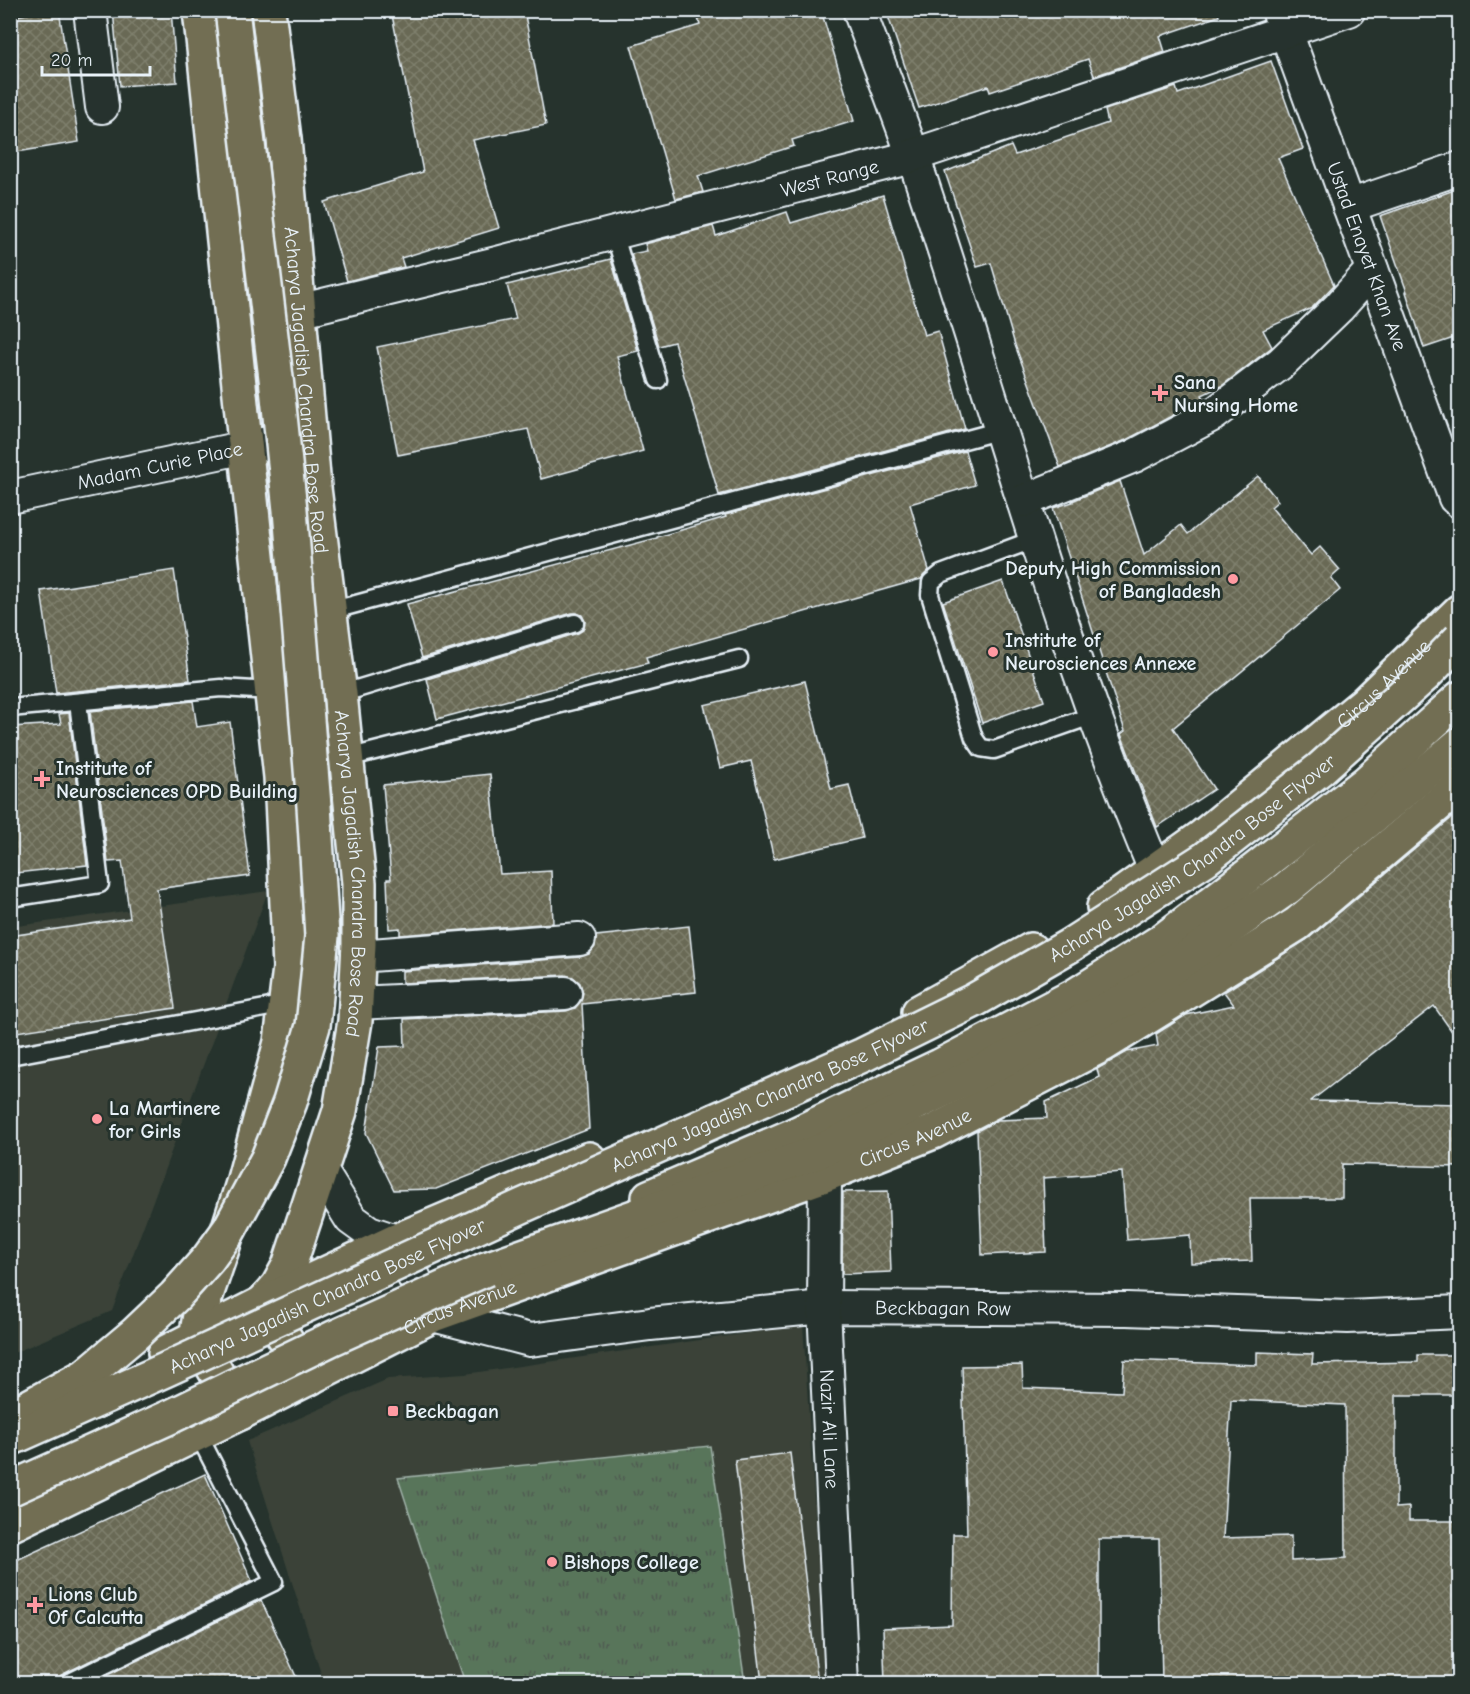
<svg xmlns="http://www.w3.org/2000/svg" width="1470" height="1694" font-family="'Comic Neue',sans-serif">
<defs>
<pattern id="grass-tufts" width="24" height="20" patternUnits="userSpaceOnUse" patternTransform="scale(1.5)"><rect width="24" height="20" fill="#59745a"/><path d="M3 7l-1-3M5 7V3M7 7l1-3M15 17l-1-3M17 17v-4M19 17l1-3" fill="none" stroke="#4f5c51"/></pattern>
<pattern id="building-cross-hatch" width="8" height="8" patternUnits="userSpaceOnUse" patternTransform="scale(1.5)"><rect width="8" height="8" fill="#696954"/><path d="M0 0l8 8M0 8l8-8" fill="none" stroke="#7e7f6d"/></pattern>
</defs>
<rect width="100%" height="100%" fill="#26332d"/>
<filter id="ink" filterUnits="userSpaceOnUse"><feTurbulence type="fractalNoise" baseFrequency=".0167" numOctaves="2"/><feDisplacementMap in="SourceGraphic" scale="12" xChannelSelector="R" yChannelSelector="G"/><feConvolveMatrix kernelMatrix="1 2 1 2 8 2 1 2 1" color-interpolation-filters="sRGB"/></filter>
<g filter="url(#ink)">
<g fill="#3a4339">
<path d="M268,891l-156,420 -101,43 -1,-427z"/>
<path d="M803,1325l23,358h-502l-77,-242 141,-62 77,-5z"/>
</g>
<path fill="url(#grass-tufts)" stroke="#a0b2a9" stroke-width="1.5" d="M710,1446l35,237h-280l-67,-205z"/>
<g fill="url(#building-cross-hatch)" stroke="#e8f1f8" stroke-width="1.5" fill-rule="evenodd">
<path d="M52,10h7l20,132 -69,11v-136z"/>
<path d="M113,10h58l6,72 -57,4z"/>
<path d="M391,10h133l22,115 -73,15 26,88 -98,30 3,9 -57,14 -23,-79 99,-30z"/>
<path d="M724,10h97l33,111 -62,19 2,6 -96,30 5,16 -27,7 -45,-153 69,-21 -2,-7z"/>
<path d="M886,10h332l1,6 -59,20 5,16 -71,24 -6,-17 -98,33 -2,-6 -69,22z"/>
<path d="M1271,61l32,88 -25,9 56,127 -22,23 -49,22 9,17 -49,38 -21,10 2,4 -78,41 -66,27 -45,-122 -24,-82 -14,4 -32,-95 66,-26 4,9 93,-32 -3,-13 71,-23 2,7z"/>
<path d="M1460,188v148l-36,12 -18,-56h1l-27,-76z"/>
<path d="M883,195l41,140 14,-4 27,98 -246,66 -45,-153 -15,4 -28,-92 16,-3 -2,-7 68,-18 3,10 71,-24 4,11z"/>
<path d="M611,259l27,92 -21,5 26,95 -102,28 -13,-50 -130,26 -21,-108 139,-28 -9,-34z"/>
<path d="M965,451l10,34 -65,19 19,66 -8,9 -275,78 2,6 -211,56 -10,-40 151,-46 5,-3 2,-9 -3,-6 -5,-2h-5l-150,45 -15,-54 250,-66v-1l69,-20 -1,-2z"/>
<path d="M1258,476l20,25 -7,6 40,48 9,-8 20,23 -9,8 9,12 -167,138 41,61 -57,38 -36,-93 4,-3 -72,-223 20,-6 -1,-1 48,-20 24,74 37,-30 7,9z"/>
<path d="M174,570l16,110 -134,13 -15,-102z"/>
<path d="M1003,581l41,120 -62,22 -39,-121z"/>
<path d="M805,681l26,108 18,-4 13,53 -88,21 -23,-98 -31,7 -16,-63z"/>
<path d="M193,701l4,26 33,-5 20,154 -93,13 18,119 -165,25v-97l120,-18 -8,-57 -14,1 -18,-151z"/>
<path d="M69,713l18,152 -71,8 -6,-42v-104l51,-3 -2,-10z"/>
<path d="M490,774l10,100 51,-3 2,52 -153,12v-7l-11,1 -2,-50h4l-8,-94z"/>
<path d="M1460,811v232l-26,-37 -123,95 149,3v63l-118,-3v34h-92l2,63 -61,2 -1,-28 -63,5 -5,-68 -79,6 3,74 -64,3 -5,-124 20,-11 50,-2 -1,-16 53,-25 -2,-8 30,-17 31,-6 -2,-12 30,-19 48,-10 -10,-13 85,-54z"/>
<path d="M689,926l7,66 -114,12 7,125 -153,60 -42,1 -28,-57 13,-86 26,-1 -1,-27 162,-8 9,-3 6,-7 2,-8 -3,-10 -7,-6 -8,-2 -163,8v-12l178,-14 9,-3 6,-7 1,-11z"/>
<path d="M888,1191l3,81 -49,2 1,-82z"/>
<path d="M1257,1352l56,2 -1,10 106,-2v-7h42v40h-64v113l13,-1v14h51v162h-298l-3,-144h-60v144h-64v-4l-95,4h-55l-2,-55 69,-3 1,-91h14l-5,-168 60,-1 1,23 99,4 2,-32 133,5zM1231,1400l114,5 1,153 -55,3v-25l-68,2z"/>
<path d="M790,1453l28,230h-56l-27,-223z"/>
<path d="M205,1474l47,107 -191,94 -4,4 -1,4h-46v-120z"/>
<path d="M261,1600l38,83h-208z"/>
</g>
<g fill="none" stroke-linecap="round" stroke-linejoin="round">
<g stroke="#e8f1f8" stroke-width="21">
<g id="service">
<path d="M614,233l44,147"/>
<path d="M1035,539l-94,35 -10,8 -1,13 44,143 7,10 13,2 100,-35"/>
<path d="M330,611l671,-181"/>
<path d="M340,694l235,-71"/>
<path d="M10,708l211,-20 51,3"/>
<path d="M347,758l392,-99"/>
<path d="M10,898l90,-14 -22,-182"/>
<path d="M10,1056l276,-52"/>
<path d="M66,1684l208,-102 -76,-148"/>
</g>
</g>
<g stroke="#e8f1f8" stroke-width="36">
<g id="minor">
<path d="M90,10l12,97"/>
<path d="M859,10c18,49 37,97 54,146 81,238 144,483 242,714"/>
<path id="s1" d="M1278,10l177,488 5,4"/>
<path d="M1349,206l111,-38"/>
<path id="s2" d="M298,311l199,-48 399,-102 453,-151"/>
<path id="s3" d="M10,497l236,-50 63,-11"/>
<path d="M1023,501l111,-45 80,-42 67,-51 58,-56 33,-37"/>
<path d="M358,956l221,-17"/>
<path d="M356,1003l209,-10"/>
<path id="s4" d="M321,1171l30,48 18,13 27,9 37,74 97,25 120,-16 174,-17 303,2 221,8 112,-5"/>
<path id="s5" d="M825,1175l-1,132 18,377"/>
</g>
</g>
<g stroke="#e8f1f8" stroke-width="38">
<g id="primary">
<path id="s6" d="M268,10l16,129 30,349 26,206 19,189v61l-4,77 -15,90 -51,155 -11,20 -15,17 47,75"/>
<path id="s7" d="M1104,907l98,-70 163,-134 95,-92"/>
<path d="M919,1012l112,-62"/>
<path d="M649,1197l143,-61 148,-70 136,-71 87,-55 84,-64 119,-93 94,-85"/>
<path d="M196,1338l5,-28 21,-61 21,-66 38,-141 9,-74 -9,-191 -27,-248 -54,-519"/>
<path d="M196,1338l44,75"/>
<path d="M165,1353l98,-50 133,-62 193,-82"/>
<path id="s8" d="M10,1525l230,-112 193,-98 392,-140 108,-43 171,-88 193,-120 163,-138"/>
</g>
</g>
<g stroke="#e8f1f8" stroke-width="38">
<path id="motorway" d="M486,1269l332,-117 309,-153 160,-111 173,-144"/>
</g>
<use href="#service" stroke="#26332d" stroke-width="16"/>
<use href="#minor" stroke="#26332d" stroke-width="32"/>
<use href="#primary" stroke="#726e52" stroke-width="33"/>
<use href="#motorway" stroke="#726e52" stroke-width="33"/>
<g stroke="#e8f1f8" stroke-width="38" stroke-linecap="butt">
<path id="trunk-bridge" d="M10,1417l75,-41 50,-42 40,-38 33,-37 21,-29 39,-72 22,-56 23,-76 9,-90 -8,-130 -24,-296 -14,-132 -44,-368"/>
</g>
<g stroke="#e8f1f8" stroke-width="38" stroke-linecap="butt">
<g id="motorway-bridge">
<path id="s9" d="M10,1439l155,-69 357,-164 341,-151 112,-55 94,-54 136,-87 115,-90 105,-94 35,-36"/>
<path d="M10,1489l162,-73 161,-78 153,-69"/>
</g>
</g>
<use href="#trunk-bridge" stroke="#726e52" stroke-width="33"/>
<use href="#motorway-bridge" stroke="#726e52" stroke-width="33"/>
</g>
</g>
<g fill="#ff9aa2" stroke="#26332d" stroke-width="2">
<path d="M1157 384h6v6h6v6h-6v6h-6v-6h-6v-6h6z"/>
<circle cx="1233" cy="579" r="6"/>
<circle cx="993" cy="652" r="6"/>
<path d="M39 770h6v6h6v6h-6v6h-6v-6h-6v-6h6z"/>
<circle cx="97" cy="1119" r="6"/>
<rect x="387" y="1405" width="12" height="12" rx="3"/>
<circle cx="552" cy="1562" r="6"/>
<path d="M32 1596h6v6h6v6h-6v6h-6v-6h-6v-6h6z"/>
</g>
<g text-anchor="middle" stroke-width="6" stroke-linejoin="round" paint-order="stroke">
<g font-size="20" fill="#e8f1f8" stroke="#26332d">
<text dy="7" stroke="none"><textPath href="#s2" startOffset="548">West Range</textPath></text>
<text dy="7" stroke="none"><textPath href="#s1" startOffset="262">Ustad Enayet Khan Ave</textPath></text>
<text dy="7" stroke="none"><textPath href="#s6" startOffset="382">Acharya Jagadish Chandra Bose Road</textPath></text>
<text dy="7" stroke="none"><textPath href="#s3" startOffset="153">Madam Curie Place</textPath></text>
<text dy="7" stroke="none"><textPath href="#s7" startOffset="358">Circus Avenue</textPath></text>
<text dy="7" stroke="none"><textPath href="#s9" startOffset="1320">Acharya Jagadish Chandra Bose Flyover</textPath></text>
<text dy="7" stroke="none"><textPath href="#s6" startOffset="868">Acharya Jagadish Chandra Bose Road</textPath></text>
<text dy="7" stroke="none"><textPath href="#s9" startOffset="834">Acharya Jagadish Chandra Bose Flyover</textPath></text>
<text dy="7" stroke="none"><textPath href="#s8" startOffset="986">Circus Avenue</textPath></text>
<text dy="7" stroke="none"><textPath href="#s9" startOffset="348">Acharya Jagadish Chandra Bose Flyover</textPath></text>
<text dy="7" stroke="none"><textPath href="#s8" startOffset="500">Circus Avenue</textPath></text>
<text dy="7" stroke="none"><textPath href="#s4" startOffset="705">Beckbagan Row</textPath></text>
<text dy="7" stroke="none"><textPath href="#s5" startOffset="254">Nazir Ali Lane</textPath></text>
</g>
<g font-size="20" font-weight="bold" fill="#e8f1f8" stroke="#26332d" text-anchor="start">
<text x="1174" y="389">Sana<tspan x="1174" dy="23">Nursing Home</tspan></text>
<text x="1221" y="575" text-anchor="end">Deputy High Commission<tspan x="1221" dy="23">of Bangladesh</tspan></text>
<text x="1005" y="647">Institute of<tspan x="1005" dy="23">Neurosciences Annexe</tspan></text>
<text x="56" y="775">Institute of<tspan x="56" dy="23">Neurosciences OPD Building</tspan></text>
<text x="109" y="1115">La Martinere<tspan x="109" dy="23">for Girls</tspan></text>
<text x="405" y="1418">Beckbagan</text>
<text x="564" y="1569">Bishops College</text>
<text x="48" y="1601">Lions Club<tspan x="48" dy="23">Of Calcutta</tspan></text>
</g>
</g>
<rect width="1470" height="1694" fill="none" stroke="#26332d" stroke-width="36"/>
<rect x="18" y="18" width="1434" height="1658" fill="none" stroke="#e8f1f8" stroke-width="2" filter="url(#ink)"/>
<path d="M42 66v9h108v-9" fill="none" stroke="#e8f1f8" stroke-width="3"/>
<text x="51" y="66" font-size="18" fill="#e8f1f8" stroke="#26332d" stroke-width="4.5" paint-order="stroke">20 m</text>
</svg>
